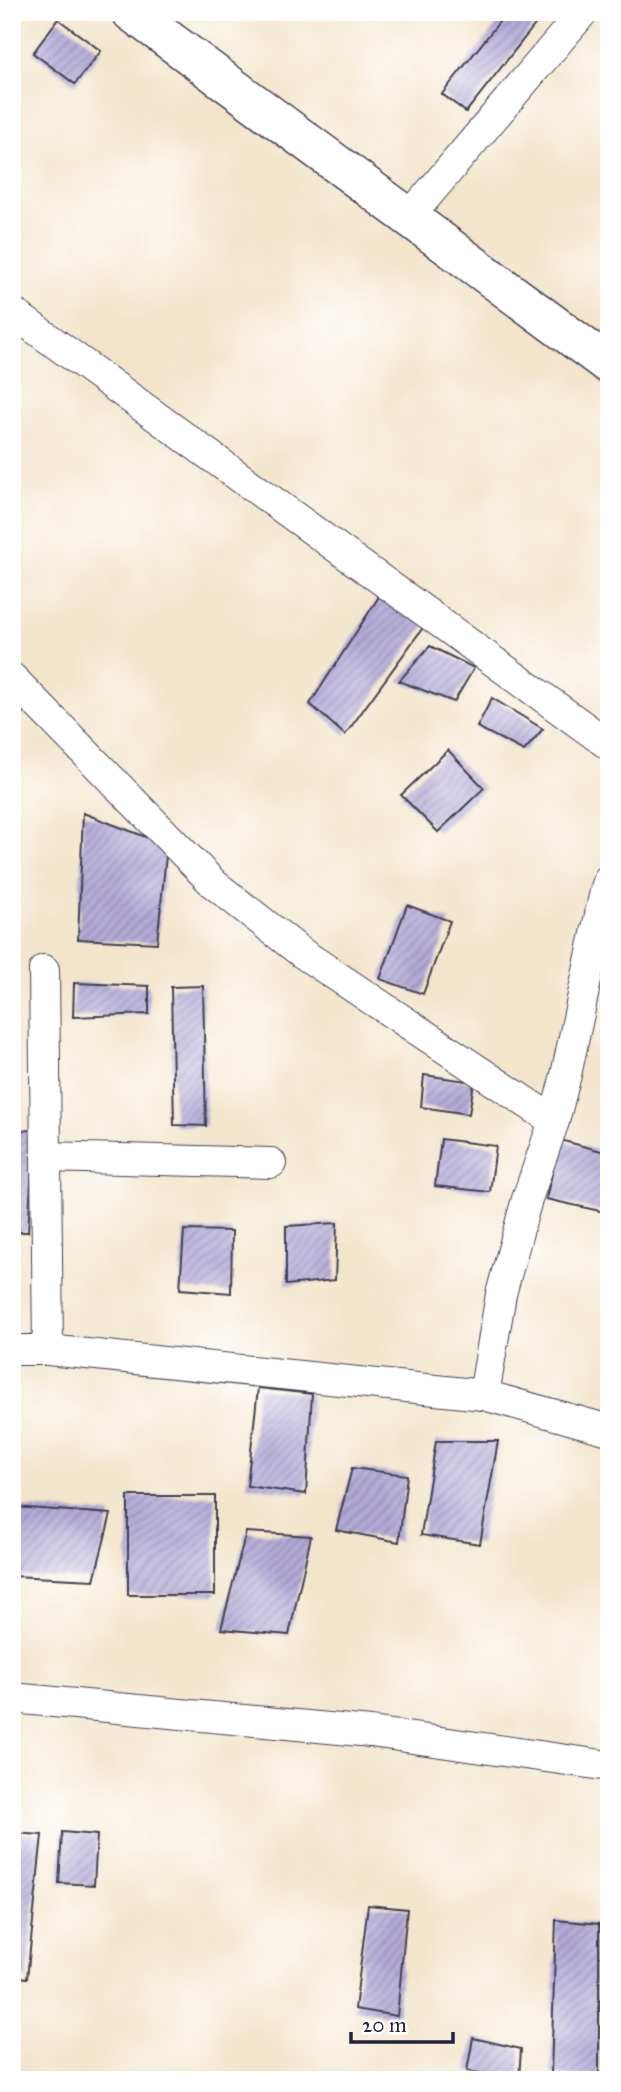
<svg xmlns="http://www.w3.org/2000/svg" width="621" height="2092" font-family="'IM FELL Great Primer',serif">
<defs>
<pattern id="building-hatch" width="6" height="6" patternUnits="userSpaceOnUse" patternTransform="scale(1.75)"><rect width="6" height="6" fill="#b3aad7"/><path d="M-1 1l2-2M0 6l6-6M5 7l2-2" fill="none" stroke="#918ab0"/></pattern>
</defs>
<rect width="100%" height="100%" fill="#fff"/>
<filter id="ink" filterUnits="userSpaceOnUse"><feTurbulence type="fractalNoise" baseFrequency=".0143" numOctaves="2"/><feDisplacementMap in="SourceGraphic" scale="14" xChannelSelector="R" yChannelSelector="G"/><feConvolveMatrix kernelMatrix="1 2 1 2 8 2 1 2 1" color-interpolation-filters="sRGB"/></filter>
<filter id="wash" filterUnits="userSpaceOnUse"><feTurbulence type="fractalNoise" baseFrequency=".00686" numOctaves="4" result="noise"/><feDisplacementMap in="SourceGraphic" scale="28" xChannelSelector="R" yChannelSelector="G"/><feGaussianBlur stdDeviation="1.57" result="paint"/><feColorMatrix in="noise" values="0 0 0 0 0 0 0 0 0 0 0 0 0 0 0 0 0 1.4 0 .05"/><feComposite in="paint" operator="in"/></filter>
<g filter="url(#wash)">
<rect width="100%" height="100%" fill="#f3e5cc"/>
<g id="blocks">
<g fill="url(#building-hatch)">
<path d="M507,12h38l-79,100 -24,-18z"/>
<path d="M58,19l43,32 -26,33 -42,-31z"/>
<path d="M380,595l47,27 -82,113 -35,-31z"/>
<path d="M430,646l44,22 -20,34 -55,-21z"/>
<path d="M492,698l51,31 -19,22 -47,-24z"/>
<path d="M448,750l36,38 -46,44 -37,-37z"/>
<path d="M83,813l84,32 -10,98 -79,-4z"/>
<path d="M407,905l43,16 -27,73 -43,-15z"/>
<path d="M74,983l75,3v28l-76,3z"/>
<path d="M203,986l3,140 -32,-1 -3,-138z"/>
<path d="M424,1075l50,7 -5,32 -48,-7z"/>
<path d="M34,1130l-6,102h-16v-101z"/>
<path d="M441,1139l55,7 -6,46 -55,-6z"/>
<path d="M560,1140l49,13v60l-63,-14z"/>
<path d="M337,1223l-2,57 -49,5v-59z"/>
<path d="M184,1230l48,1 -1,62 -51,-4z"/>
<path d="M258,1388l54,6 -6,100 -59,-8z"/>
<path d="M436,1441h62l-18,103 -59,-9z"/>
<path d="M352,1468l55,7 -8,67 -63,-12z"/>
<rect x="128" y="1496" width="87" height="99"/>
<path d="M14,1507l97,7 -17,66 -82,-4z"/>
<path d="M246,1532l65,4 -22,99 -68,-6z"/>
<path d="M62,1832l35,3 -3,50 -35,-2z"/>
<path d="M12,1833l30,2 -15,143 -15,-2z"/>
<path d="M368,1905l39,4 -10,107 -42,-7z"/>
<path d="M556,1920l43,4v156l-48,-6z"/>
<path d="M473,2038l48,11 -2,30 -52,-8z"/>
</g>
</g>
</g>
<g filter="url(#ink)">
<use href="#blocks" fill-opacity="0" stroke="#413f51" stroke-width="2"/>
<g fill="none" stroke-linecap="round" stroke-linejoin="round">
<g stroke="#413f51" stroke-width="32">
<g id="minor">
<path d="M409,217l174,-205"/>
<path d="M12,312l597,433"/>
<path d="M12,678l202,206 88,69 252,168"/>
<path d="M44,970l4,380"/>
<path d="M46,1157l225,6"/>
<path d="M12,1350h36l436,45 125,35"/>
<path d="M484,1395l17,-101 26,-95 27,-78 12,-46 39,-184 4,-12"/>
<path d="M12,1698l359,34 238,34"/>
</g>
</g>
<g stroke="#413f51" stroke-width="41">
<path id="tertiary" d="M131,12l478,353"/>
</g>
<use href="#minor" stroke="#fff" stroke-width="30"/>
<use href="#tertiary" stroke="#fff" stroke-width="38"/>
</g>
</g>
<rect width="621" height="2092" fill="none" stroke="#fff" stroke-width="42"/>
<path d="M351 2032v10h102v-10" fill="none" stroke="#22223b" stroke-width="3.5"/>
<text x="362" y="2032" font-size="21" fill="#22223b" stroke="#ffffff" stroke-width="5" paint-order="stroke">20 m</text>
</svg>
